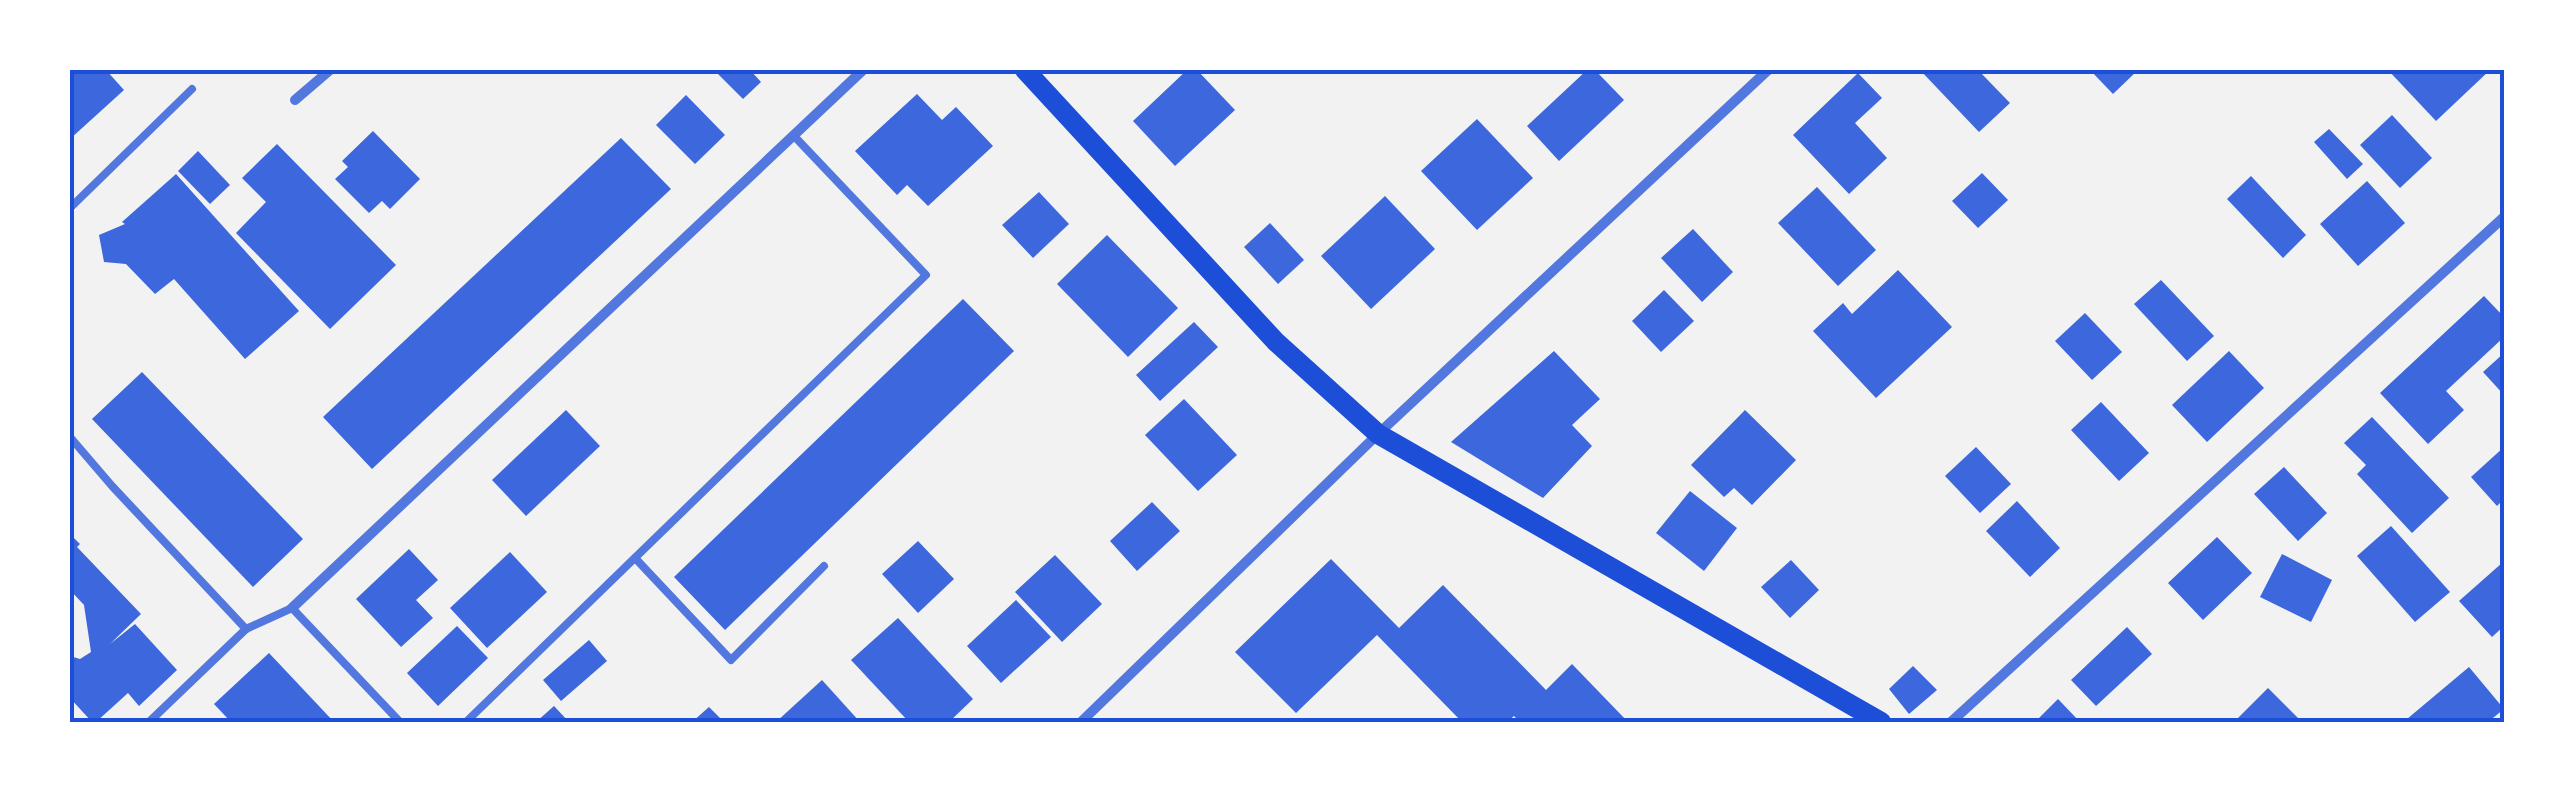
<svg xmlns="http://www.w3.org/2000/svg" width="2574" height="792" font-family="Lora,serif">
<rect width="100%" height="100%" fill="#f2f2f2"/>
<g fill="#3d67dc">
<path d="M70,70h36l18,20 -54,49z"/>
<path d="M714,70h36l11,12 -18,17z"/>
<path d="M1187,70h10l38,40 -60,56 -42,-45z"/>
<path d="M1587,70h8l29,30 -65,61 -32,-35z"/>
<path d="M1920,70h58l32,33 -31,29z"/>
<path d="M2090,70h48l-25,24z"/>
<path d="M2388,70h102l-54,51z"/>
<path d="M1858,73l24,25 -27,25 32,35 -38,36 -56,-59z"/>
<path d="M917,94l25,26 14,-13 37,39 -65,60 -21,-21 -10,10 -42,-44z"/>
<path d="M686,95l39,40 -30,29 -39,-39z"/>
<path d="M2392,115l40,43 -32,30 -40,-43z"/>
<path d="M1477,119l56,59 -56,52 -56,-59z"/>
<path d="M2329,129l34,35 -16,15 -33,-37z"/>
<path d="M373,131l47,48 -30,30 -8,-8 -13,12 -34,-34 13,-12 -6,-6z"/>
<path d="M621,138l50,51 -299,280 -49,-52z"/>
<path d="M277,144l119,121 -66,64 -94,-96 30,-31 -24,-24z"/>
<path d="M198,151l32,34 -20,19 -32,-33z"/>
<path d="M1982,173l26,27 -30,28 -26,-27z"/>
<path d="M176,174l123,137 -54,48 -71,-80 -19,15 -29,-30 -22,-2 -5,-27 26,-11 -3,-2z"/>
<path d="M2251,176l55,59 -23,23 -56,-59z"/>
<path d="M2367,181l38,42 -47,43 -38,-42z"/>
<path d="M1817,187l59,63 -38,36 -60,-63z"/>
<path d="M1039,192l30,32 -36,34 -31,-33z"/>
<path d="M1385,196l50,53 -64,60 -50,-53z"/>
<path d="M1270,223l34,37 -26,24 -34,-37z"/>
<path d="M1693,229l40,43 -31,30 -41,-44z"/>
<path d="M1107,235l71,73 -50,49 -71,-73z"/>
<path d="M1898,270l54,57 -76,71 -63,-67 30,-28 9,11z"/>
<path d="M2161,280l53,56 -27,25 -53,-57z"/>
<path d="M1664,290l30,31 -33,31 -29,-31z"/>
<path d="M2484,296l20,21v20l-58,54 18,19 -36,34 -48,-51z"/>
<path d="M963,299l51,52 -289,279 -51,-53z"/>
<path d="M2085,313l37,39 -30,28 -37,-39z"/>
<path d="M1194,322l24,25 -58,54 -24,-26z"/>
<path d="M1554,351l46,48 -28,26 20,21 -49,52 -92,-56z"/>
<path d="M2229,351l35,37 -57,54 -35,-37z"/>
<path d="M2504,353v42l-21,-23z"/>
<path d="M142,372l161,167 -50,48 -161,-168z"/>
<path d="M1184,399l53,56 -39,36 -53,-56z"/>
<path d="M2101,402l48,51 -30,28 -48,-51z"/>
<path d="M566,410l34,36 -74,70 -34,-36z"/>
<path d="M1745,410l51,50 -44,45 -18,-17 -10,9 -33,-32z"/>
<path d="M2372,417l77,81 -37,35 -55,-59 9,-9 -22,-22z"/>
<path d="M1976,447l35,37 -31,29 -35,-37z"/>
<path d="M2504,447v52l-7,7 -26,-29z"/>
<path d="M2284,467l43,46 -29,28 -44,-47z"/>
<path d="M1690,491l47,37 -33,43 -48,-38z"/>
<path d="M2017,501l43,47 -30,29 -44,-46z"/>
<path d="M1152,502l28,29 -43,40 -27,-30z"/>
<path d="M2391,526l59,66 -35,30 -58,-66z"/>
<path d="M70,534l10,10 -3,3 64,67 -31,30 25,-20 42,46 -38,36 -11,-13 -32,29h-4l-22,-24v-42l10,3 11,-7 -7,-47 -14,-15z"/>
<path d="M2217,537l35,36 -49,47 -35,-37z"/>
<path d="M918,541l36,38 -36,34 -36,-39z"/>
<path d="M409,549l29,31 -22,20 17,18 -32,29 -45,-48z"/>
<path d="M510,552l37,40 -60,56 -37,-40z"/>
<path d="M2282,554l50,26 -21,42 -51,-25z"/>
<path d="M1055,555l47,49 -40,38 -47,-50z"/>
<path d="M1331,559l68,69 44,-43 103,105 26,-26 56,58h-108l-6,-6 -7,6h-45l-85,-87 -81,78 -61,-61z"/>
<path d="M1791,560l28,30 -29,28 -29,-31z"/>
<path d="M2502,563l2,63 -12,11 -33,-36z"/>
<path d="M1016,600l35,37 -50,46 -34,-37z"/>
<path d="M898,618l75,81 -24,23h-40l-58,-62z"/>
<path d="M457,626l31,32 -50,48 -31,-33z"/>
<path d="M2127,627l25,27 -56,52 -25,-26z"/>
<path d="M589,640l18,21 -46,40 -18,-21z"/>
<path d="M269,653l65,69h-103l-17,-18z"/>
<path d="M1913,666l24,24 -28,24 -20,-25z"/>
<path d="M2469,667l35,42 -16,13h-78l-3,-3z"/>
<path d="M822,680l38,42h-84z"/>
<path d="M2268,688l34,34h-59l-5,-4z"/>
<path d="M2058,699l22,23h-45z"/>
<path d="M554,706l15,16h-33z"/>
<path d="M709,707l15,15h-32z"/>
</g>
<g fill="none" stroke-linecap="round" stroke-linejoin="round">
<g stroke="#5277de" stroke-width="8">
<path d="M70,208l122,-119"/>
<path d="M70,437l42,49 134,143 -97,93"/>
<path d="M635,558l96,102 93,-94"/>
<path d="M246,629l46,-21 108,114"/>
<path d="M466,722l460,-447 -131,-138"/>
</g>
<g stroke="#5277de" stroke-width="10">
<path d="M295,100l35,-30"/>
<path d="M292,608l571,-538"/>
<path d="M1081,722l297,-288 390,-364"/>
<path d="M1951,722l553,-505"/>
</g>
<path stroke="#1d4ed8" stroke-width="20" d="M1025,70l251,272 102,92 503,288"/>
</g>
<rect width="2574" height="792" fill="none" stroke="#ffffff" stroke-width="145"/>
<rect x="72" y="72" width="2430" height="648" fill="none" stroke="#1d4ed8" stroke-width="4"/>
</svg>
